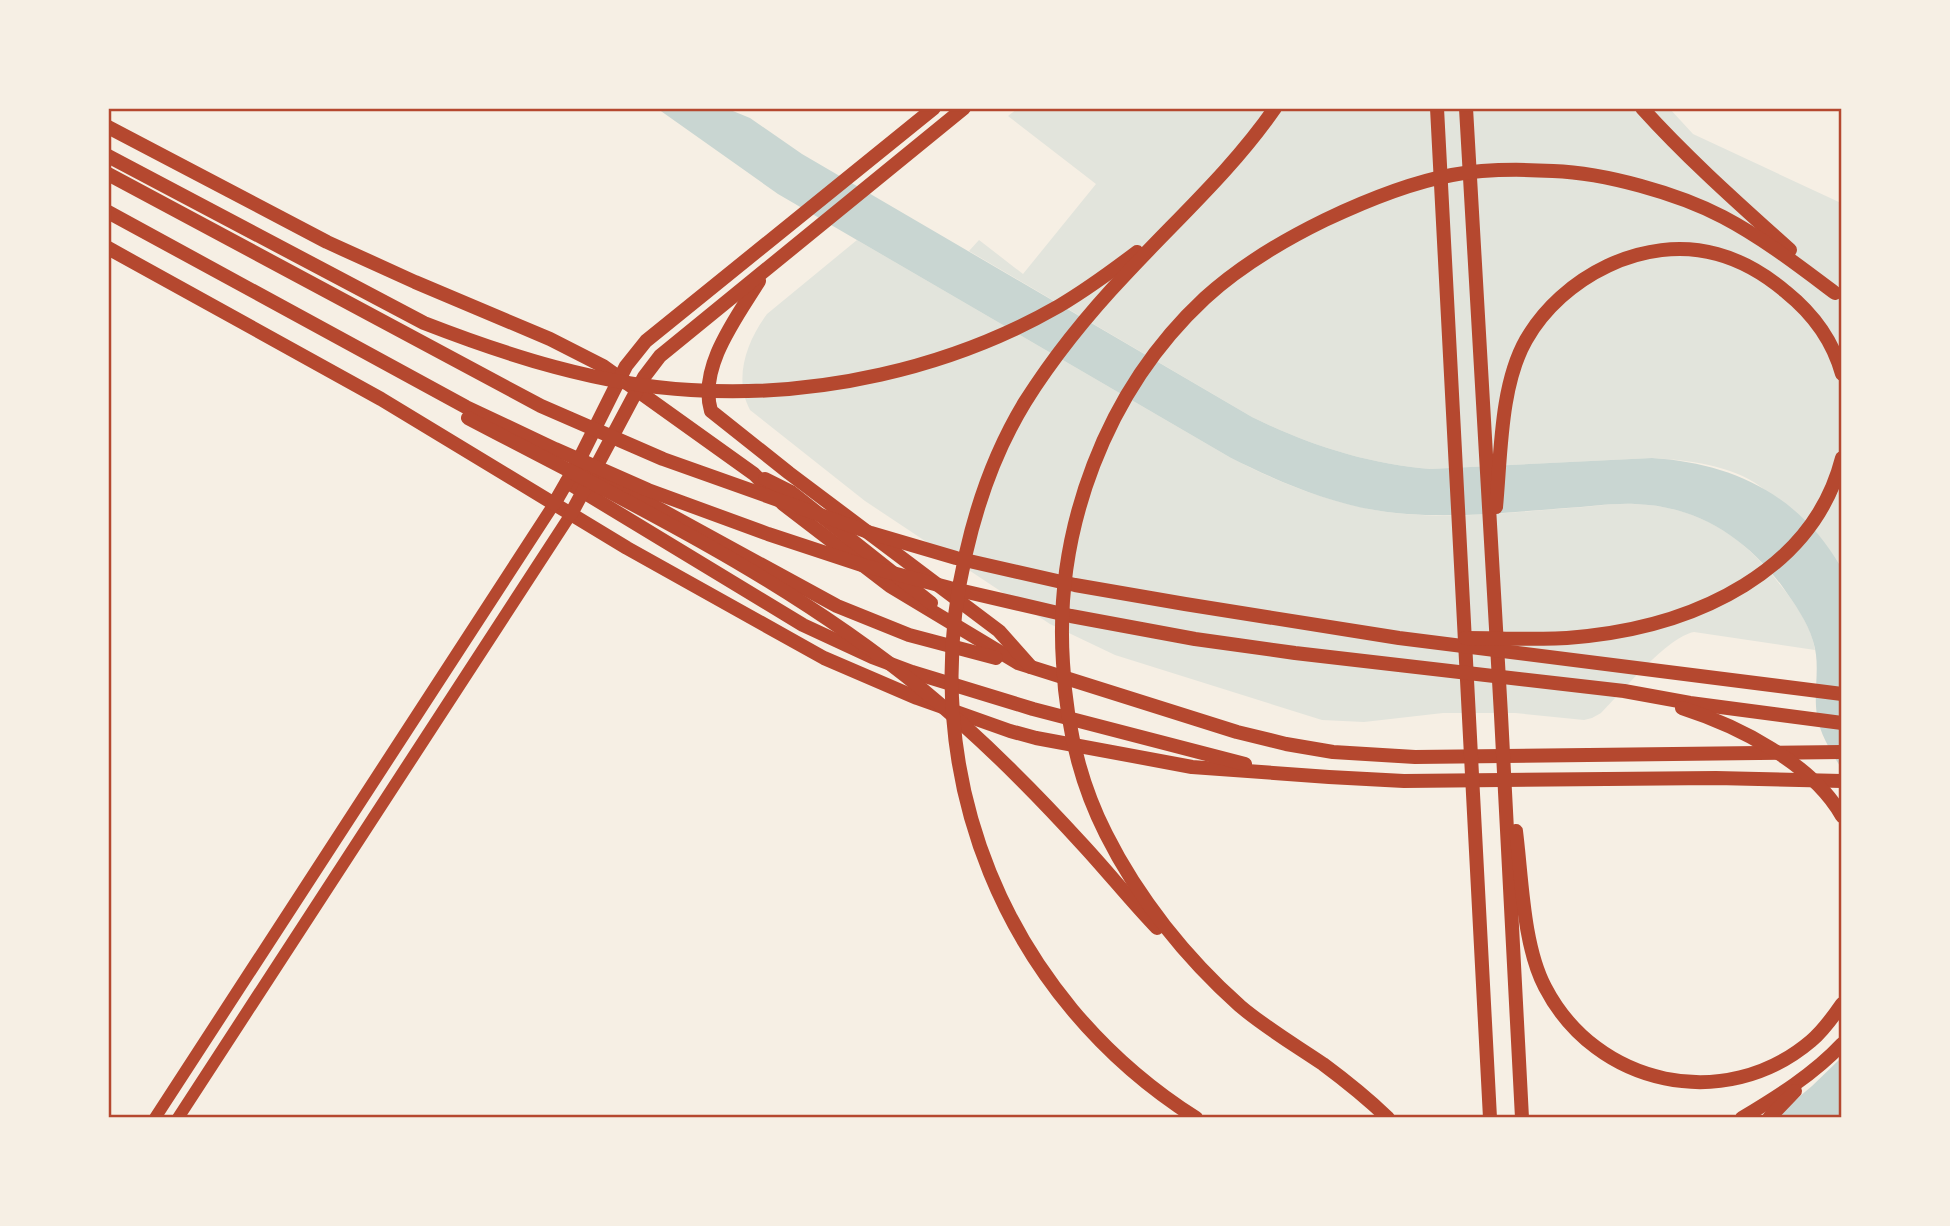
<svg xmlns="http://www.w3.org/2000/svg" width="1950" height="1226" font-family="Cabin,sans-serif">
<rect width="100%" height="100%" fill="#f6efe4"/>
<g fill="#e2e4dc">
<path d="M1017,109h653l23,25 148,69v364c-12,-21 -25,-32 -43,-48 -12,-10 -24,-22 -37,-32 -29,-22 -74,-27 -109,-29l-222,11c-62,-5 -122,-24 -178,-52l-283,-166 10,-11 44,34 73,-90 -88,-68z"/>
<path d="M857,240l374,218c54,28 114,51 175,56 54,5 110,-2 164,-6 21,-1 42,-5 63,-4 60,1 109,30 144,77 16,19 34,43 38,69l-121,-18c-27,5 -72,60 -93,81l-9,5 -8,2 -69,-7h-72l-79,9 -42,-2 -207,-65 -65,-31 -185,-123 -115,-91c-17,-32 -3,-69 17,-96z"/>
</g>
<g fill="#c9d6d2">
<path d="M658,109h70l22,9 52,36 450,263c56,28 116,47 178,52l222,-11c81,5 147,37 189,109v201c-10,-17 -21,-33 -24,-53 -4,-24 4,-50 -4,-74 -6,-20 -19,-38 -31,-55 -37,-49 -85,-80 -147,-82 -23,-1 -47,3 -69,4 -53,4 -106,10 -159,6 -62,-4 -122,-29 -176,-56l-453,-264z"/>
<path d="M1841,1058v59l-67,1 38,-32z"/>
</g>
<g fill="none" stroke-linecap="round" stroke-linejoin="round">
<g stroke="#b5482f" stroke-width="12">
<path d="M155,1118l399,-614"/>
<path d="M178,1118l393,-604"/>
</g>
<g stroke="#b5482f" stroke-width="14">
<path d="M108,127l219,115 88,40 135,57 53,27 151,108 29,30 107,82 128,77 219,69 49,12 47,8 82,5 427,-5"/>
<path d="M108,248l273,151 246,149 197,110 93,40 93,33 26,7 156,29 137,10 75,4 312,-3 126,3"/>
<path d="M759,281c-22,36 -61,86 -48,130l78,62 210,158 32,36"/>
<path d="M588,470l249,136 72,29 87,23"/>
<path d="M765,479l26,13 140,111"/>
<path d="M567,482l236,143 69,32 40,15 121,37 212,55"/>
<path d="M554,504l23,-40 49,-98 20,-25 288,-233"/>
<path d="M571,514l73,-137 16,-21 304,-248"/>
</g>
<g stroke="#b5482f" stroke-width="14">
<path d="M1437,108l53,1010"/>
<path d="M1466,108l35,607 21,403"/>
<path d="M1642,108c46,51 97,96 148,142"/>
<path d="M108,156l316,167c85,33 175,62 267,67 125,8 258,-21 368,-84 27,-16 53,-35 78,-54"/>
<path d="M108,174l433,232 122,53 208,74 85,25 119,27 110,19 214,34 443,56"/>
<path d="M108,212l358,195 89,42 93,41 120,44 94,31 88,23 121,28 124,23 100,14 329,38 66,12 152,20"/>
<path d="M468,418c156,82 318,159 455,272 57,47 110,100 160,155 25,27 48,56 74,83"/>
<path d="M1496,507c5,-52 4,-121 30,-167 36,-63 118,-106 191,-86 26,7 49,21 69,38 26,21 47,49 56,82"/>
<path d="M1465,638c41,0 82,3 123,-2 107,-12 225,-64 254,-178"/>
<path d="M1682,708c56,18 130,55 160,108"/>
<path d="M1516,831c6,48 7,114 29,156 51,99 180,127 266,54 12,-10 22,-24 31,-37"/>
<path d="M1196,1118c-191,-121 -282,-345 -230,-565 12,-53 31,-105 59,-151 29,-46 63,-88 101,-128 51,-55 106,-104 149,-166"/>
<path d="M1388,1118c-21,-20 -42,-37 -65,-54 -28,-19 -57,-36 -83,-58 -54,-48 -102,-108 -134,-172 -27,-53 -40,-112 -43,-171 -9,-134 43,-273 142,-365 35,-32 77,-57 120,-78 40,-19 83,-37 127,-45 32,-6 68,-6 101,-4 52,2 124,22 170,46 40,21 76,49 112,76"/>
<path d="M1742,1118c35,-21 72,-44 100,-74"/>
<path d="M1769,1118l26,-27"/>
</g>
</g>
<rect width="1950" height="1226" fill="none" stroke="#f6efe4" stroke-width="220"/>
<rect x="110" y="110" width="1730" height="1006" fill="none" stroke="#b5482f" stroke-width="2.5"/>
</svg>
